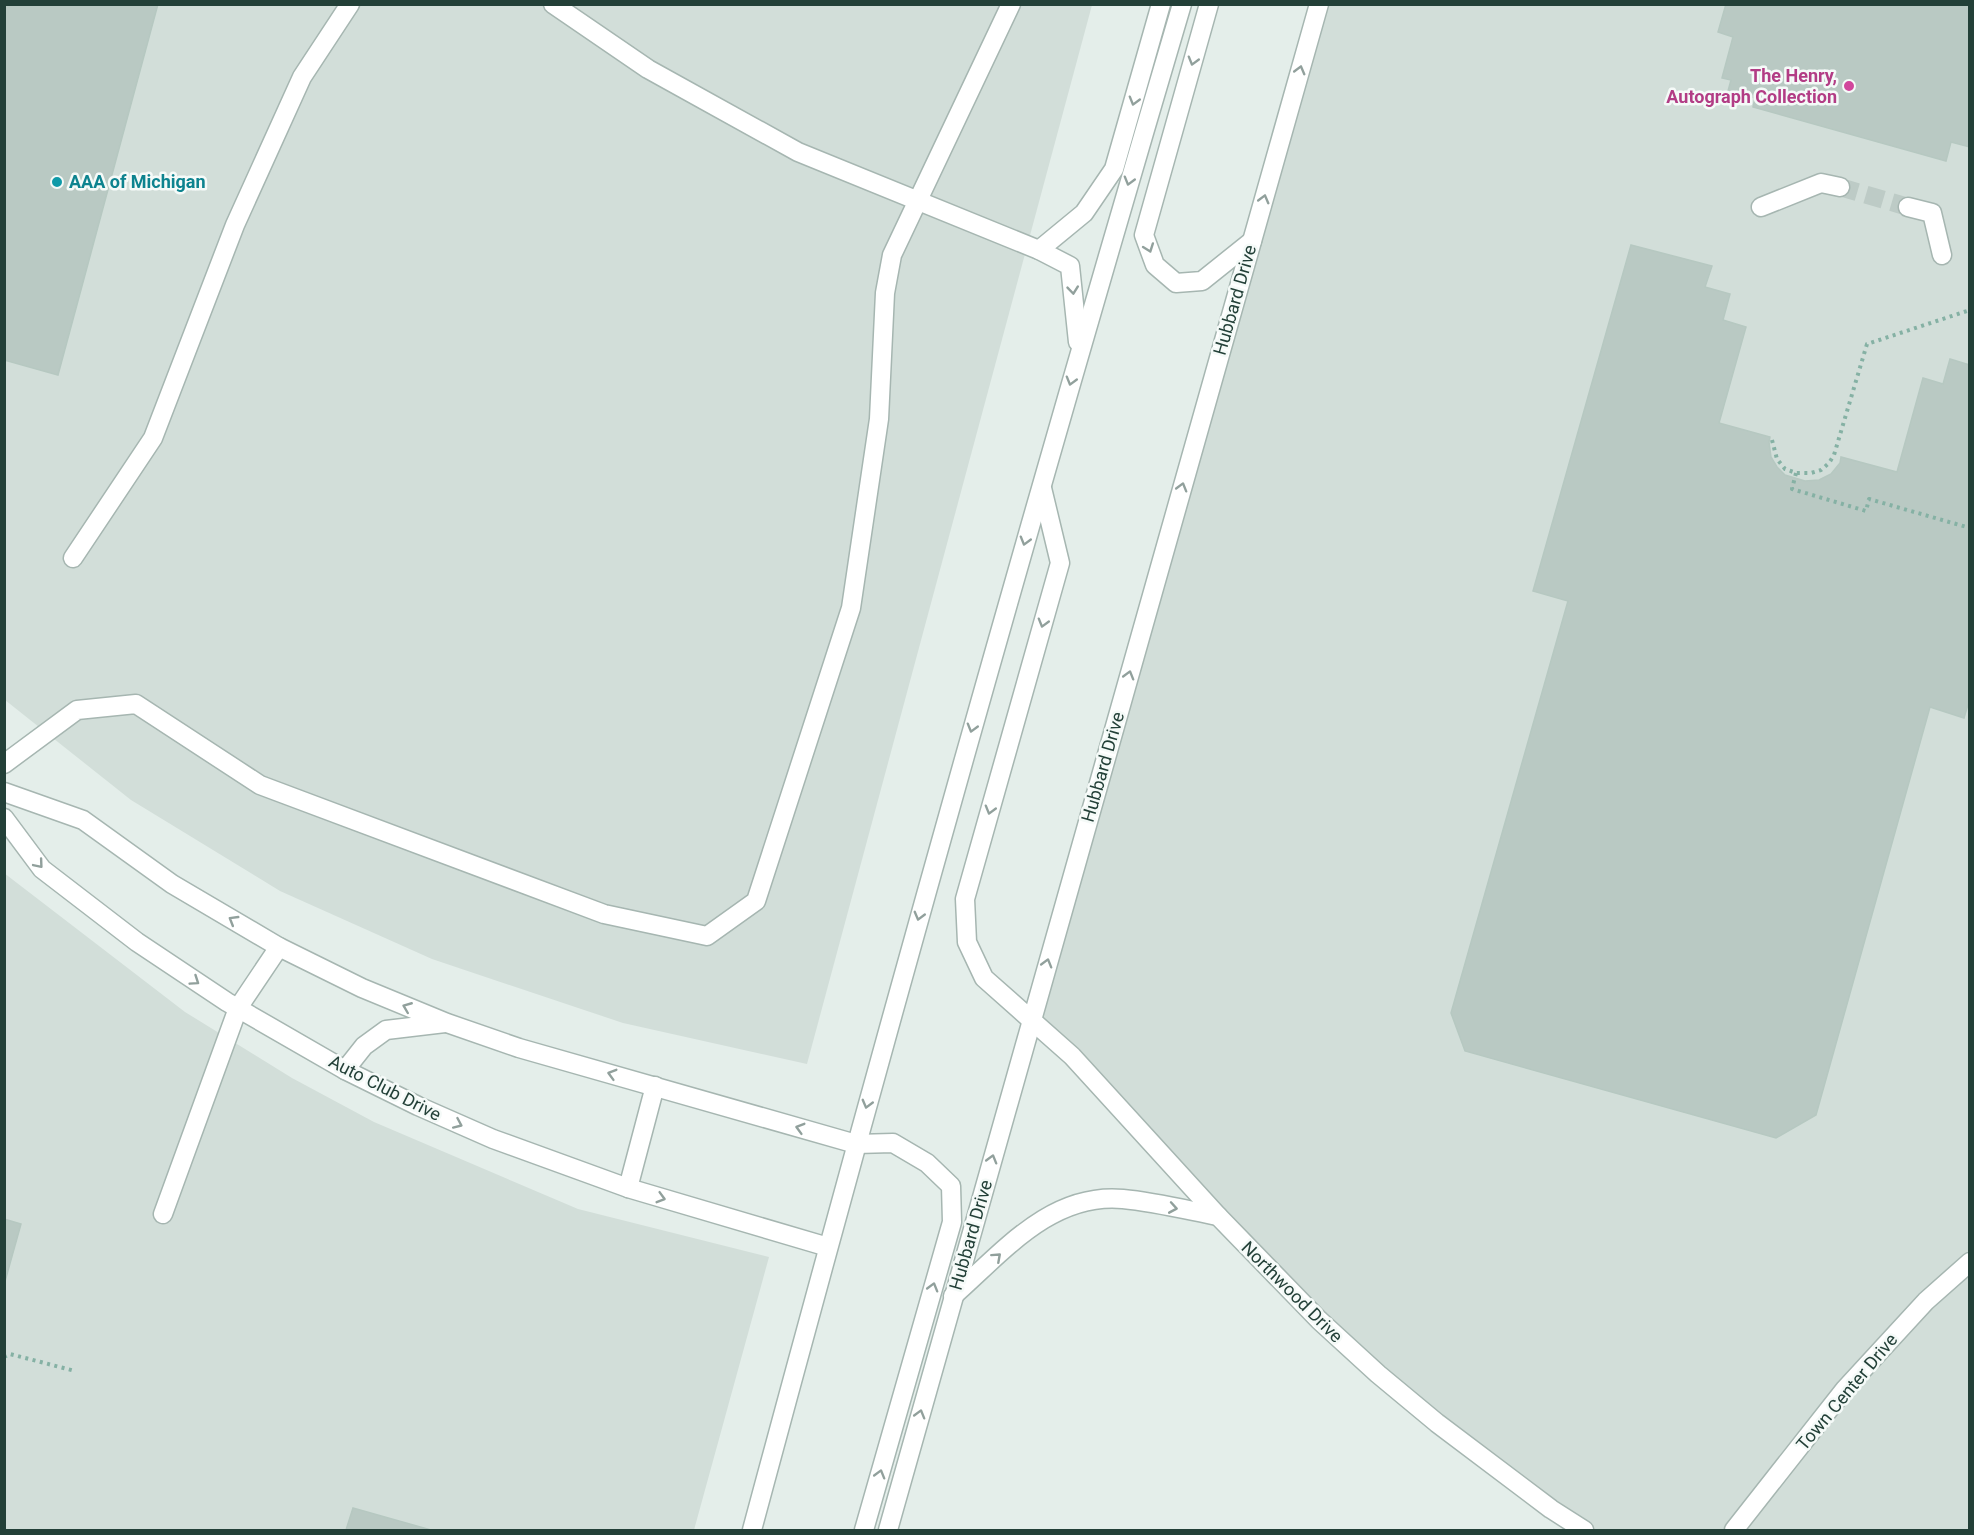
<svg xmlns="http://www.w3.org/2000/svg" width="1974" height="1535" font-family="Roboto,sans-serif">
<rect width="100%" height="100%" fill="#e4eeea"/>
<g fill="#d2ded9">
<path d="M4,5h1088l-285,1059 -184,-41 -191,-64 -152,-68 -149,-91 -126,-100z"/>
<path d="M1319,5h650v1525h-385l-206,-156 -347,-354z"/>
<path d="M4,873l181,139 107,66 82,44 204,87 191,48 -75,273h-689z"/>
</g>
<g fill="#b9c9c3" stroke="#b6c8c1" stroke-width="1.5">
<path d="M4,4h154l-100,371 -54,-15z"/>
<path d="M1726,4h244v143l-19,-5 -5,19 -193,-54 2,-9 -27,-7 3,-11 -9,-2 11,-41 -15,-5z"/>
<path d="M1631,245l81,21 -7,21 25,7 -7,26 23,7 -27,96 51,14 -1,5 2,15 6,10 8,8 20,6 14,-1 12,-6 9,-11 1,-6 56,15 26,-94 20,6 7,-25 20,6v333l-6,20 -34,-11 -114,408 -40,23 -311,-87 -14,-38 117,-412 -35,-10z"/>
<path d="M4,1219l17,5 -17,61z"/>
<path d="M353,1508l78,22h-85z"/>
</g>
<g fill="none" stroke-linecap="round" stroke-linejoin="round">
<path stroke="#bdcbc6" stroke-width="18" stroke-dasharray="18 9" stroke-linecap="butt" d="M1840,187l68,20"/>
<g stroke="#a6b6b1" stroke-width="21">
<g id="minor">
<path d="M553,4l95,65 150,83 241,98 31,16 8,76"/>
<path d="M1209,4l-65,231 11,30 21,18 26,-2 50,-40"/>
<path d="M1761,207l60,-24 19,4"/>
<path d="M1908,207l24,6 10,42"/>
<path d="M1039,250l45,-37 30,-44 47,-165"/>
<path d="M1042,488l18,75 -95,336 2,43 17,36 88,78 146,160 101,104 59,54 59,49 114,86 33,21"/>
<path d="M73,558l80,-120 82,-213 67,-148 48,-73"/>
<path d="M4,764l73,-54 59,-6 124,81 344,129 103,22 49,-35 95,-293 28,-189 6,-126 7,-38 119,-251"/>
<path d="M4,792l79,28 89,64 107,63 83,41 85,35 72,25 337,96 37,-1 34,20 24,23 1,36 -88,308"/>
<path d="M4,818l38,51 95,73 90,60 118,68 73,36 75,33 135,49 200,59"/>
<path d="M345,1070l19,-24 22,-16 59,-7"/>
<path d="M628,1188l27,-102"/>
<path d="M163,1214l75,-206 41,-61"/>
<path d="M953,1296c49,-43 98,-104 170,-97 32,3 64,11 95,17"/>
<path d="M752,1530c137,-510 280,-1019 430,-1526"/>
<path d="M888,1530l431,-1526"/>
<path d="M1734,1530l111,-141 81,-88 44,-39"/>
</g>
</g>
<g stroke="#85b1a4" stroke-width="4" stroke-dasharray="3 4.5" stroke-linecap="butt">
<path d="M1772,440l5,19 8,10 11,4h15l10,-3 8,-7 5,-8 33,-111 103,-34"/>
<path d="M1796,473l-4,16 74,22 3,-12 101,29"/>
<path d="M4,1357l6,-3 65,17"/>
</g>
<use href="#minor" stroke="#fff" stroke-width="18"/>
</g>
<defs><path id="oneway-chevron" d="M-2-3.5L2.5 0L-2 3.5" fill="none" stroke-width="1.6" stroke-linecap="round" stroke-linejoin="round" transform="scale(1.5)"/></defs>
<g stroke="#91a09c">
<use href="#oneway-chevron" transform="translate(1193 61) rotate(106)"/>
<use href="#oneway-chevron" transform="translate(1300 70) rotate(-75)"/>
<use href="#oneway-chevron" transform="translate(1134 101) rotate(106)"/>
<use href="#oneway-chevron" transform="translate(1129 181) rotate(106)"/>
<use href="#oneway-chevron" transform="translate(1264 199) rotate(-75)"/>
<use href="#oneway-chevron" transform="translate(1149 248) rotate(70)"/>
<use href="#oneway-chevron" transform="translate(1073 290) rotate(84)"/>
<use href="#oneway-chevron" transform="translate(1071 381) rotate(106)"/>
<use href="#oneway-chevron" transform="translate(1182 487) rotate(-74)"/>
<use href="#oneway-chevron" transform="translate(1025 541) rotate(106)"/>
<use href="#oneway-chevron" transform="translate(1043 623) rotate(106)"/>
<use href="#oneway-chevron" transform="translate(1129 675) rotate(-74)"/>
<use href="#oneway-chevron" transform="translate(972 728) rotate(106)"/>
<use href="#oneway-chevron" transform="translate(990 810) rotate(106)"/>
<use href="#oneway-chevron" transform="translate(39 864) rotate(50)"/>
<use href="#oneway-chevron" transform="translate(919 916) rotate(105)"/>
<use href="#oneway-chevron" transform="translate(233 920) rotate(-149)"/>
<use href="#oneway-chevron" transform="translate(1047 963) rotate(-74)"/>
<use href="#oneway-chevron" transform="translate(195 981) rotate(34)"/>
<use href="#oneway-chevron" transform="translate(407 1007) rotate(-158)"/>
<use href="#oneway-chevron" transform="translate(612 1074) rotate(-164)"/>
<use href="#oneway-chevron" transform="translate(867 1104) rotate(105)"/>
<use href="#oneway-chevron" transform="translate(458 1124) rotate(24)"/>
<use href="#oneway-chevron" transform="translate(800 1128) rotate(-164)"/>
<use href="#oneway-chevron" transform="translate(992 1159) rotate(-74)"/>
<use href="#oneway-chevron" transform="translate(661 1198) rotate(16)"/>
<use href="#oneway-chevron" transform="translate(1173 1208) rotate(10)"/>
<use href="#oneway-chevron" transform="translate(997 1257) rotate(-42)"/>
<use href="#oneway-chevron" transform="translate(933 1287) rotate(-74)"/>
<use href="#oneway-chevron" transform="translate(920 1414) rotate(-74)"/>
<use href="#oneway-chevron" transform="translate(880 1474) rotate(-74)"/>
</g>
<circle fill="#d1479c" stroke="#f5faf8" stroke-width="2" cx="1849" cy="86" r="6"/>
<circle fill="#0f9aa8" stroke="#f5faf8" stroke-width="2" cx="57" cy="182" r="6"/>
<g text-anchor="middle" stroke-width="5" stroke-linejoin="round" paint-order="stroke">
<g font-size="18" font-weight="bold" fill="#b23c85" stroke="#f5faf8" text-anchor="end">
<text x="1837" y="82">The Henry,<tspan x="1837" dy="21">Autograph Collection</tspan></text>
</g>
<g font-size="18" font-weight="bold" fill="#0d838f" stroke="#f5faf8" text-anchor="start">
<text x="69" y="188">AAA of Michigan</text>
</g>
<g font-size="18" fill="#234038" stroke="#f5faf8">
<text transform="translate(1235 300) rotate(-74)" y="6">Hubbard Drive</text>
<text transform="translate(1103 767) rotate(-74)" y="6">Hubbard Drive</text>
<text transform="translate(385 1088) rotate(27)" y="6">Auto Club Drive</text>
<text transform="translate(971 1235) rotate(-74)" y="6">Hubbard Drive</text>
<text transform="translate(1292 1292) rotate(45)" y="6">Northwood Drive</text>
<text transform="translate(1847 1392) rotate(-50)" y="6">Town Center Drive</text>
</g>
</g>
<rect width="1974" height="1535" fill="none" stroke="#234038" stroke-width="12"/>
</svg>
